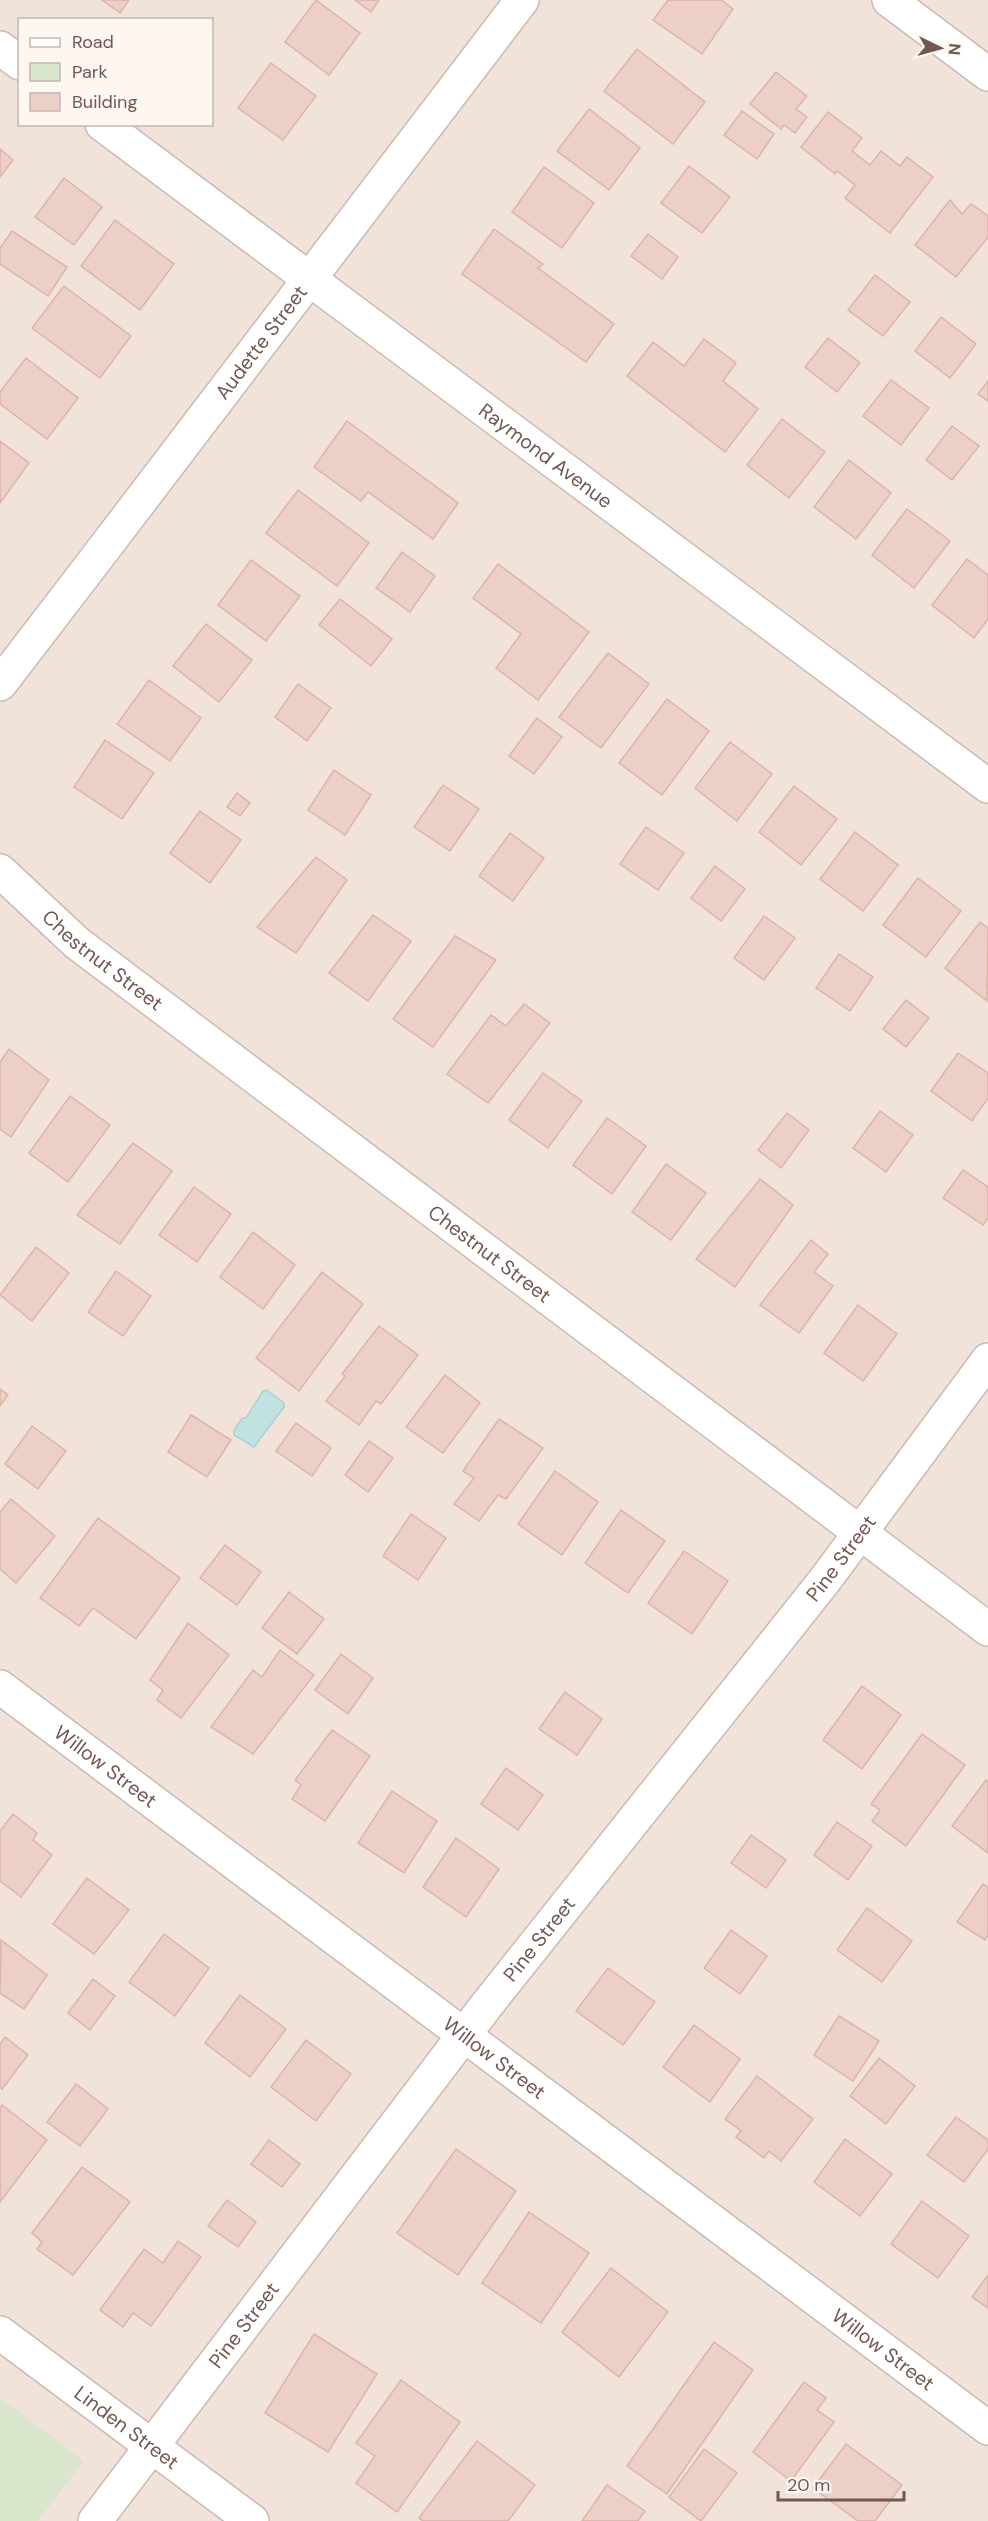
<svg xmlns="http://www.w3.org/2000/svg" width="988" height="2521" font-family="'DM Sans',sans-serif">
<rect width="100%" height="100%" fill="#faf2eb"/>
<path fill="#f1e3da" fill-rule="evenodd" d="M0,0h988v2521h-988zM20,20h192v104h-192z"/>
<path fill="#dae6cb" d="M0,2398l84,63 -46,60h-38z"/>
<path fill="#c1e2e1" stroke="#a9d2d2" stroke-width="1.5" d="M267,1390l17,13v4l-30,40 -20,-12v-5l8,-12h4l17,-27z"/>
<g fill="#eccfc6" stroke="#dcb4a8" stroke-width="1.5">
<path d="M102,0h27l-9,13z"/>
<path d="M316,0l44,33 -31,42 -44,-33z"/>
<path d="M355,0h24l-8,12z"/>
<path d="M668,0h53l12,9 -31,45 -49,-34z"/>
<path d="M637,49l68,53 -32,42 -69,-53z"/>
<path d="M271,63l45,33 -33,44 -45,-32z"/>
<path d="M776,72l31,24 -11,13 11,8 -12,16 -11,-8 -3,4 -31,-25z"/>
<path d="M589,109l51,39 -31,42 -52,-39z"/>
<path d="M742,111l32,23 -17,25 -33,-24z"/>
<path d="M828,112l34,26 -10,13 18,14 11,-14 19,15 7,-9 26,20 -43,56 -45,-35 10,-13 -18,-14 -2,3 -34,-27z"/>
<path d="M0,149l13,11 -13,17z"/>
<path d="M689,166l41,31 -28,36 -41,-30z"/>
<path d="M544,167l50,36 -32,45 -50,-36z"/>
<path d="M64,178l38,29 -28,38 -39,-28z"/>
<path d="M950,200l12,14 9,-10 17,12v21l-32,40 -41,-32z"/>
<path d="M115,220l59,44 -34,46 -59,-44z"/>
<path d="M494,229l49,35 -5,4 76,56 -28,38 -124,-88z"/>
<path d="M12,231l55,36 -19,29 -48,-32v-16z"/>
<path d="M648,234l30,23 -16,22 -31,-23z"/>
<path d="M875,275l35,27 -27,34 -35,-26z"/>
<path d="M64,286l67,50 -31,42 -68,-50z"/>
<path d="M941,317l35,27 -26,34 -35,-27z"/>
<path d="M828,338l32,25 -23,29 -32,-25z"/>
<path d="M704,339l32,24 -13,18 35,28 -33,43 -98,-76 26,-34 31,24z"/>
<path d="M26,358l52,40 -31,41 -47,-35v-12z"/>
<path d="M891,380l38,28 -28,37 -38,-29z"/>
<path d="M988,381v20l-10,-7z"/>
<path d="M782,419l43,33 -36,46 -42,-33z"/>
<path d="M347,421l111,82 -25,36 -65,-47 -7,9 -47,-34z"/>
<path d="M952,426l27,20 -27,34 -26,-20z"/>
<path d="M0,441l29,22 -29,40z"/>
<path d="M849,460l42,33 -35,46 -42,-32z"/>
<path d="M298,490l71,53 -32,43 -71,-53z"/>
<path d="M907,509l43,32 -36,47 -42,-33z"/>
<path d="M402,552l33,24 -25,36 -34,-24z"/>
<path d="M967,559l21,16v44l-14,19 -42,-33z"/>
<path d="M251,560l49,36 -34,45 -48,-36z"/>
<path d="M498,564l91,68 -51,68 -42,-32 25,-34 -48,-36z"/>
<path d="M340,599l52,40 -21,27 -52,-41z"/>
<path d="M206,624l46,36 -33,42 -46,-36z"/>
<path d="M608,653l41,31 -48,64 -42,-31z"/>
<path d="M149,680l52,38 -31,43 -53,-37z"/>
<path d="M298,684l33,24 -24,33 -32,-24z"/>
<path d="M667,699l42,32 -47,64 -43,-32z"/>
<path d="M537,718l25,19 -28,37 -25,-18z"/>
<path d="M105,740l49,33 -32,46 -48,-32z"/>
<path d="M730,742l42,32 -35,47 -42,-33z"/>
<path d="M334,770l37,25 -26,40 -37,-25z"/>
<path d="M443,785l36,24 -29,42 -36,-24z"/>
<path d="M794,786l43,33 -36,46 -42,-33z"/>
<path d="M237,793l13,10 -10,13 -13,-9z"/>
<path d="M200,811l41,29 -31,43 -40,-30z"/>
<path d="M646,827l38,26 -26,37 -38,-26z"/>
<path d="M855,832l43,33 -35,46 -43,-32z"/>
<path d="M510,833l34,25 -31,43 -34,-25z"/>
<path d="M316,857l31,23 -51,73 -39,-26z"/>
<path d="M715,866l30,23 -24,32 -30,-23z"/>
<path d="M918,878l43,33 -35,46 -43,-32z"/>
<path d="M373,915l38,26 -43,60 -39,-28z"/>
<path d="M764,916l31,22 -31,42 -30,-22z"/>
<path d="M980,922l8,6 -1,73 -42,-33z"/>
<path d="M455,936l41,24 -63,87 -40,-28z"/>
<path d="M839,954l34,23 -23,34 -34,-23z"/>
<path d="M906,1000l23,18 -23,29 -23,-18z"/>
<path d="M524,1004l26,19 -62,80 -41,-29 44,-59 15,11z"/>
<path d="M9,1049l40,31 -38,57 -11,-8v-67z"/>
<path d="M958,1053l30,20v25l-16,23 -41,-30z"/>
<path d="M543,1073l39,28 -34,47 -39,-28z"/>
<path d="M70,1096l40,29 -42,57 -39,-29z"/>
<path d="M880,1111l33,24 -27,37 -33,-24z"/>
<path d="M787,1113l22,17 -28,38 -23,-18z"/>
<path d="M607,1118l39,28 -34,48 -39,-29z"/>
<path d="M133,1143l39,28 -52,73 -43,-29z"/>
<path d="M666,1164l40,29 -35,47 -39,-28z"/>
<path d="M963,1170l25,17v31l-5,7 -40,-27z"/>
<path d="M760,1179l33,26 -58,82 -39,-28z"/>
<path d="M194,1187l37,27 -34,48 -38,-27z"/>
<path d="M253,1232l42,33 -32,44 -43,-32z"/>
<path d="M811,1240l17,14 -14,18 19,14 -34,47 -39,-28z"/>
<path d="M36,1247l33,26 -37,48 -32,-26z"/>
<path d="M116,1271l35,25 -28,40 -35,-24z"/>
<path d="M322,1272l41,32 -64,87 -43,-33z"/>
<path d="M858,1305l39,29 -34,47 -39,-28z"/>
<path d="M379,1326l39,29 -37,49 -5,-3 -17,24 -33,-24 19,-25 -3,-2z"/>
<path d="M445,1375l35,28 -37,50 -37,-26z"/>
<path d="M0,1389l8,6 -8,11z"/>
<path d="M191,1415l40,25 -24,37 -39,-25z"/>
<path d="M499,1419l44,29 -37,51 -8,-4 -19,26 -25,-17 20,-26 -11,-7z"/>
<path d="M296,1423l35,25 -19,28 -36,-25z"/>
<path d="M32,1426l34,25 -28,38 -33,-25z"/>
<path d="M369,1441l24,17 -25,34 -23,-17z"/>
<path d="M555,1471l43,31 -36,53 -44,-31z"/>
<path d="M11,1499l44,37 -39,47 -16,-14v-57z"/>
<path d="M621,1510l44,31 -37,52 -43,-30z"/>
<path d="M411,1514l35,24 -28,42 -35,-24z"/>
<path d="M98,1518l82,60 -44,61 -43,-31 -14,18 -39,-28z"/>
<path d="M225,1545l36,27 -24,33 -37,-27z"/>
<path d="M684,1551l44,30 -36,53 -44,-31z"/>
<path d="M289,1592l35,27 -27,35 -35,-26z"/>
<path d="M188,1623l41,32 -48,63 -24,-18 6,-10 -13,-10z"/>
<path d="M280,1650l34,25 -61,79 -42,-27 42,-57 9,7z"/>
<path d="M341,1654l32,24 -25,36 -33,-24z"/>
<path d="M862,1686l39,29 -39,54 -39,-29z"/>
<path d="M565,1692l37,27 -25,36 -38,-26z"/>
<path d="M332,1730l38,26 -45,65 -33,-22 9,-14 -6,-5z"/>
<path d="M922,1734l43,31 -59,81 -34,-25 8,-11 -9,-6z"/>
<path d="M506,1768l37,27 -25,35 -37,-26z"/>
<path d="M986,1780l2,2v71l-36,-27z"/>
<path d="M392,1791l45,30 -33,52 -46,-30z"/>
<path d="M13,1814l24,19 -4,7 19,15 -31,42 -21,-16v-50z"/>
<path d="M837,1822l35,24 -24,34 -34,-25z"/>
<path d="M751,1835l35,25 -20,28 -35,-25z"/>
<path d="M456,1838l43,31 -33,48 -43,-30z"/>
<path d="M87,1878l42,32 -35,44 -41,-30z"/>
<path d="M983,1884l5,3v48l-3,5 -28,-18z"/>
<path d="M867,1908l45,33 -30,41 -45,-32z"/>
<path d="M731,1930l36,26 -27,38 -36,-26z"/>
<path d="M164,1934l45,34 -34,48 -46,-34z"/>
<path d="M1,1940l46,35 -23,34 -24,-16z"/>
<path d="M608,1968l47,34 -32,43 -47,-34z"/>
<path d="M93,1979l22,17 -25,34 -22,-17z"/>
<path d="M240,1995l46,34 -36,48 -45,-34z"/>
<path d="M839,2016l40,25 -26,40 -39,-26z"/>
<path d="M694,2025l46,34 -30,43 -47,-35z"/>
<path d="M5,2037l23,18 -26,34 -2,-2v-43z"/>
<path d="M306,2040l45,34 -35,47 -45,-34z"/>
<path d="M879,2058l36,28 -29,38 -36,-28z"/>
<path d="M757,2076l56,43 -32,42 -12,-10 -5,7 -28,-21 5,-6 -16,-12z"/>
<path d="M76,2084l32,25 -28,37 -33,-24z"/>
<path d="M2,2105l45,35 -47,62v-94z"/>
<path d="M956,2117l32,23v9l-24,33 -37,-27z"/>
<path d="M845,2139l47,35 -32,42 -46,-34z"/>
<path d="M269,2140l31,24 -18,23 -31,-23z"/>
<path d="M456,2149l60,42 -58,84 -61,-42z"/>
<path d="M82,2167l48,35 -57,73 -36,-26 5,-7 -10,-9z"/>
<path d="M227,2200l29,22 -18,25 -30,-21z"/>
<path d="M922,2201l47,35 -31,42 -47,-34z"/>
<path d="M529,2212l60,41 -48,70 -59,-40z"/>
<path d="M178,2241l23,16 -50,69 -18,-13 -10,14 -23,-17 44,-61 19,14z"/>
<path d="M611,2268l57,44 -49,65 -57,-45z"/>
<path d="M988,2275v33l-16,-11z"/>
<path d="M314,2334l63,40 -49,78 -63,-39z"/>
<path d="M714,2342l39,28 -86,124 -40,-28z"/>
<path d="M401,2380l59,42 -63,90 -41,-29 19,-27 -19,-13z"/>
<path d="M804,2382l22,16 -9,12 17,12 -43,59 -38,-29z"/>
<path d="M477,2441l58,44 -27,36h-85l-4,-3z"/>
<path d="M846,2444l56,41 -27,36h-17l-45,-33z"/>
<path d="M704,2449l33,24 -36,48 -32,-24z"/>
<path d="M607,2485l38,26 -7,10h-56z"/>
</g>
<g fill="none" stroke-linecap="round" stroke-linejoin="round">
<g stroke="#cbb9b2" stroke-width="36">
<g id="street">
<path d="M889,0l99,74"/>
<path d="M0,48l20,15"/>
<path id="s1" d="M102,124l886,662"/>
<path id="s2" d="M0,684c175,-227 347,-456 522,-684"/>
<path id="s3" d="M0,871l77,72 911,686"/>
<path id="s4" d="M0,1687l988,741"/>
<path id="s5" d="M0,2333l252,188"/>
<path id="s6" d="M95,2521l391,-515 339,-426 163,-220"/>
</g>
</g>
<use href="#street" stroke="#fff" stroke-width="33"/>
</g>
<g text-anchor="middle" stroke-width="4.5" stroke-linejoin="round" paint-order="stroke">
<g font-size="20" fill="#725851" stroke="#fdf6f1">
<text dy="7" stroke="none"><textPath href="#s2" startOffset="430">Audette Street</textPath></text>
<text dy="7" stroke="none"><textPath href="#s1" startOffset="554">Raymond Avenue</textPath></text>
<text dy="7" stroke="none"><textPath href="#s3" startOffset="136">Chestnut Street</textPath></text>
<text dy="7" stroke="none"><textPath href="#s3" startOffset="622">Chestnut Street</textPath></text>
<text dy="7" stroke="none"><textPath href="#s6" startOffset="1218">Pine Street</textPath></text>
<text dy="7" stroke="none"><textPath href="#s4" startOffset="132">Willow Street</textPath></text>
<text dy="7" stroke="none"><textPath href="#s6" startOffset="732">Pine Street</textPath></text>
<text dy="7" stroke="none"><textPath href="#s4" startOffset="618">Willow Street</textPath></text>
<text dy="7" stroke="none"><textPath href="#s6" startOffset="246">Pine Street</textPath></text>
<text dy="7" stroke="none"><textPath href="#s4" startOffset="1104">Willow Street</textPath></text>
<text dy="7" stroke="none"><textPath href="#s5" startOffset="158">Linden Street</textPath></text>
</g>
</g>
<rect x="18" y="18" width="195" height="108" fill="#fdf6f1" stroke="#c5b7b1" stroke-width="1.5"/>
<rect x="30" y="38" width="30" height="9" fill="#ffffff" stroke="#c5b7b1" stroke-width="1.5"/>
<text x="72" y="48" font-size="18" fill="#725851">Road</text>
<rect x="30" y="63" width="30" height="18" fill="#dae6cb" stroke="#c5b7b1" stroke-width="1.5"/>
<text x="72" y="78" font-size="18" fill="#725851">Park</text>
<rect x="30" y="93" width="30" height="18" fill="#eccfc6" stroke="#c5b7b1" stroke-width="1.5"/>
<text x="72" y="108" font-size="18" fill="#725851">Building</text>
<g transform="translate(940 48) rotate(95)" stroke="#fdf6f1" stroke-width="4.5" paint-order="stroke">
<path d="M0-4.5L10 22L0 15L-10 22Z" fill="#725851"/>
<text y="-9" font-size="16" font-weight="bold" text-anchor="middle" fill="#725851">N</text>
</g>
<path d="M778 2491v9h126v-9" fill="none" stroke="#725851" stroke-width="3"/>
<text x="787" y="2491" font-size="18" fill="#725851" stroke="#fdf6f1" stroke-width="4.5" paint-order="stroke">20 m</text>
</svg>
